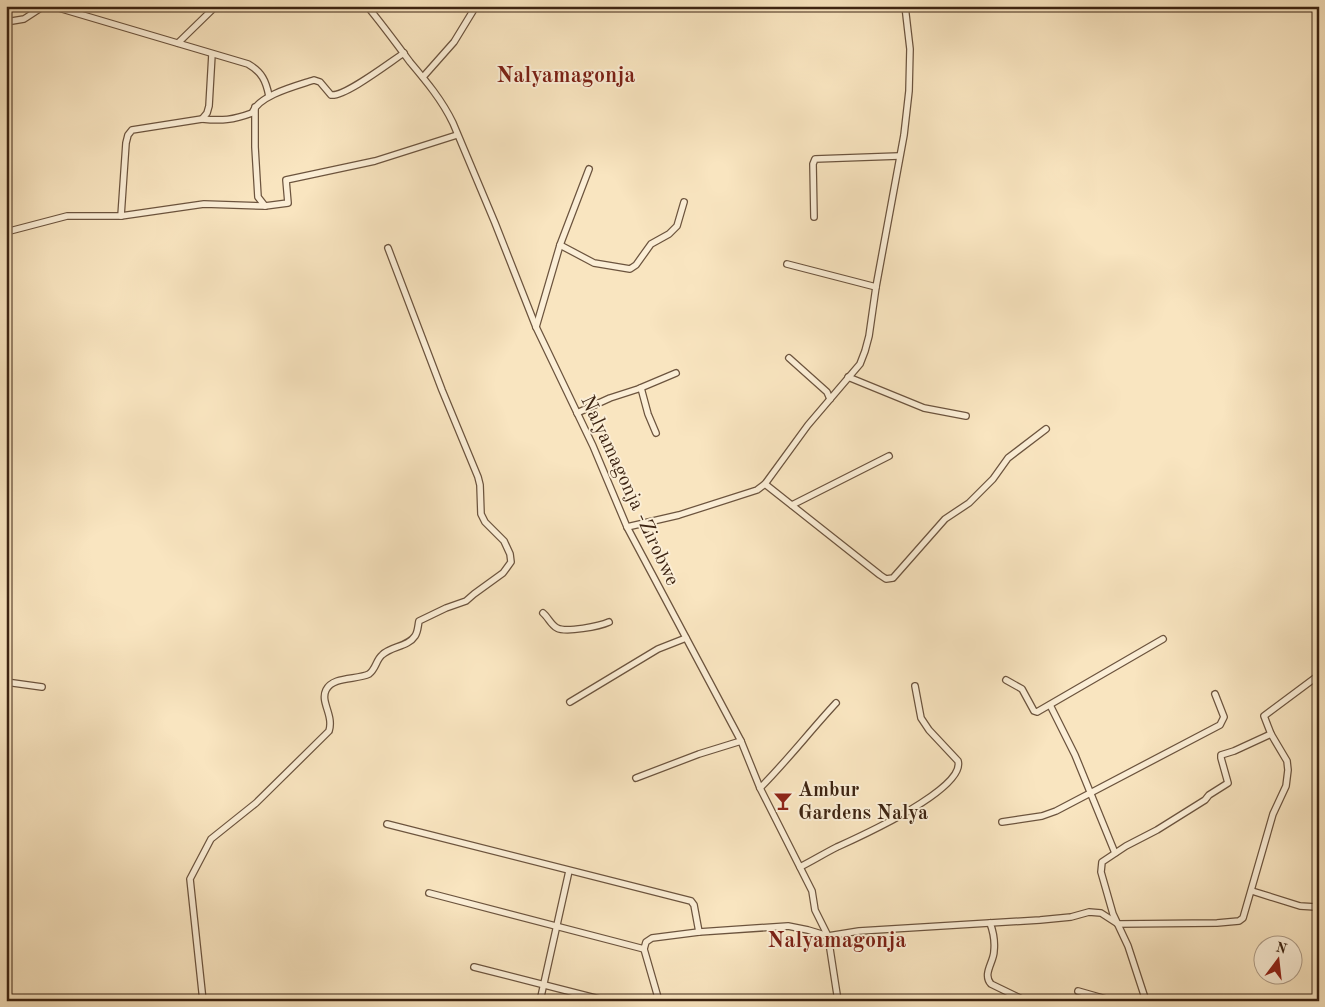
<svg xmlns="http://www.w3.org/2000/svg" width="1325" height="1007" font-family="'Old Standard TT',serif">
<rect width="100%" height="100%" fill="#f9e5c0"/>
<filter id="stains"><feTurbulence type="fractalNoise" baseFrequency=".004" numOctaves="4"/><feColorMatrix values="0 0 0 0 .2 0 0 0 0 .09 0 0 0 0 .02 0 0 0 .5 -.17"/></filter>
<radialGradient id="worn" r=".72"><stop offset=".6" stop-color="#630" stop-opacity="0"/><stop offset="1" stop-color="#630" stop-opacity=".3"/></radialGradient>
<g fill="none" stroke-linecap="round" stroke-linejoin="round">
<g stroke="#6c543e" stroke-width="8">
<g id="street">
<path d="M52,6l196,58c14,8 18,17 21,32"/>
<path d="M367,6c15,18 29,37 43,56 16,19 32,38 43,61l42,100 41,104 57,119 34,81 114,214 19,47 52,103 3,19 13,26 10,65"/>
<path d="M6,22l18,-3 20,-13"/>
<path d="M178,43l38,-37"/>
<path d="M423,77l31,-35 22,-36"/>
<path d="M255,107v40l3,50 7,9 23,-3 -2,-23 89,-19 82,-26"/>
<path d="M202,119c20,2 31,1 50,-6 7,-18 44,-27 62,-33l6,2 11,13c14,2 59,-33 73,-42"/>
<path d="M121,216l5,-73 2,-8 4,-5 70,-11 5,-6 2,-7 3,-52"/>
<path d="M814,217l-1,-53 2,-5 84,-3"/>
<path d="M6,232l61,-16h54l83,-12 61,2"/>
<path d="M560,245l34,18 36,6 6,-4 15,-21 18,-10 8,-8 7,-24"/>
<path d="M787,264l89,23"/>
<path d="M536,327l24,-82 29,-76"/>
<path d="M789,358l38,34 3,7"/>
<path d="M848,377l76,31 42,8"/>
<path d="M641,388l7,26 8,19"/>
<path d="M577,413l33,-15 28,-9 38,-16"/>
<path d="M765,484l115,91 6,4 7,-1 52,-59 24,-16 24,-24 15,-21 38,-29"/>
<path d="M792,505l97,-49"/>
<path d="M627,527l52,-12 78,-25 8,-6 43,-59 52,-61 5,-13 4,-15 7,-49 28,-152 5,-44 1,-42 -5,-43"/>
<path d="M543,613c5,4 8,12 14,15 9,5 43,-2 52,-6"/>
<path d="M1006,680l16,9 12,22 3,1 126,-73"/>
<path d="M6,682l36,5"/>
<path d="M570,702l88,-53 28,-11"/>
<path d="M1050,705l25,50 40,98"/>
<path d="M636,778l63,-24 42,-13"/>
<path d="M760,788c27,-27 50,-57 76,-85"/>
<path d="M1002,822l40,-6 14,-5 164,-86 4,-8 -9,-23"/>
<path d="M387,824l304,77 3,4 5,27"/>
<path d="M800,867c12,-6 25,-14 37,-20 22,-10 129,-58 121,-86l-29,-31 -8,-12 -6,-32"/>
<path d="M1252,891l48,15 16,1"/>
<path d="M429,893l215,56"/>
<path d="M990,923c3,8 5,19 4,28 0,11 -12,23 -3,33l35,17"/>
<path d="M474,967l133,34"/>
<path d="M1078,991l35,10"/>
<path d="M203,1001l-13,-122 21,-40 45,-36 73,-72c5,-16 -9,-29 -3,-41 7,-14 31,-10 43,-16 7,-5 7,-14 13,-19 9,-9 26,-8 33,-19 3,-4 3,-11 4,-15l27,-13 20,-7 8,-7 29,-21 8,-11 -1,-8 -6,-13 -19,-19 -4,-8 -1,-29 -2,-8 -36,-87 -54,-142"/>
<path d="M540,1001l29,-130"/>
<path d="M659,1001l-15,-52 2,-7 6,-4 47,-6 89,-6 20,4 20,6 31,-5 181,-11 31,-3 18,-5 12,1 17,11 99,-1 22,-2 4,-3 30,-104 13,-28 2,-16 -1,-9 -16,-27 -7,-18 55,-41"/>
<path d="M1146,1001l-18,-55 -15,-32 -12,-42 1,-10 24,-16 31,-16 48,-30 4,-5 19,-12 -7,-25v-3l13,-4 37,-17"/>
</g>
</g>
<use href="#street" stroke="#fbeed6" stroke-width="5.5"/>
</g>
<defs>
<g id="bar-bare" transform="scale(1.5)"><path d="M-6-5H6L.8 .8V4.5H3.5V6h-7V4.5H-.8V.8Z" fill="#8f2418" stroke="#fbeed6" stroke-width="2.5" paint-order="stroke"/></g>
</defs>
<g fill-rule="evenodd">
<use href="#bar-bare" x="783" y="801"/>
</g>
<g text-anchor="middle" stroke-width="4" stroke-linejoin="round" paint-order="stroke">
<g font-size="20" fill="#3d2412" stroke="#fbeed6">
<text transform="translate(631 490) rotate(65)" y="7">Nalyamagonja -Zirobwe</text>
</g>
<g font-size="20" font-weight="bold" fill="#3d2412" stroke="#fbeed6" text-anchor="start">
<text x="798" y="796">Ambur<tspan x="798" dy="23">Gardens Nalya</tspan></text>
</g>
<g font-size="22" font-weight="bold" fill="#7a1f14" stroke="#fbeed6">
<text x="566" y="82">Nalyamagonja</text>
<text x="837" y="947">Nalyamagonja</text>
</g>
</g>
<rect width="1325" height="1007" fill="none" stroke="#f9e5c0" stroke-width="25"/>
<rect x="8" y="8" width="1310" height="992" fill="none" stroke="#3d2412" stroke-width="2.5"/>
<rect x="12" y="12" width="1300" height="982" fill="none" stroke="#3d2412"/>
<g transform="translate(1278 960) rotate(15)"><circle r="24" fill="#fbeed6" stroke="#af9d88"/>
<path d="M0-4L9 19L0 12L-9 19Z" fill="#8f2418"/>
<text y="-8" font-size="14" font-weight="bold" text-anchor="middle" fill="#3d2412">N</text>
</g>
<rect width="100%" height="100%" filter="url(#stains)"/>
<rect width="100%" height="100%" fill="url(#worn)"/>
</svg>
